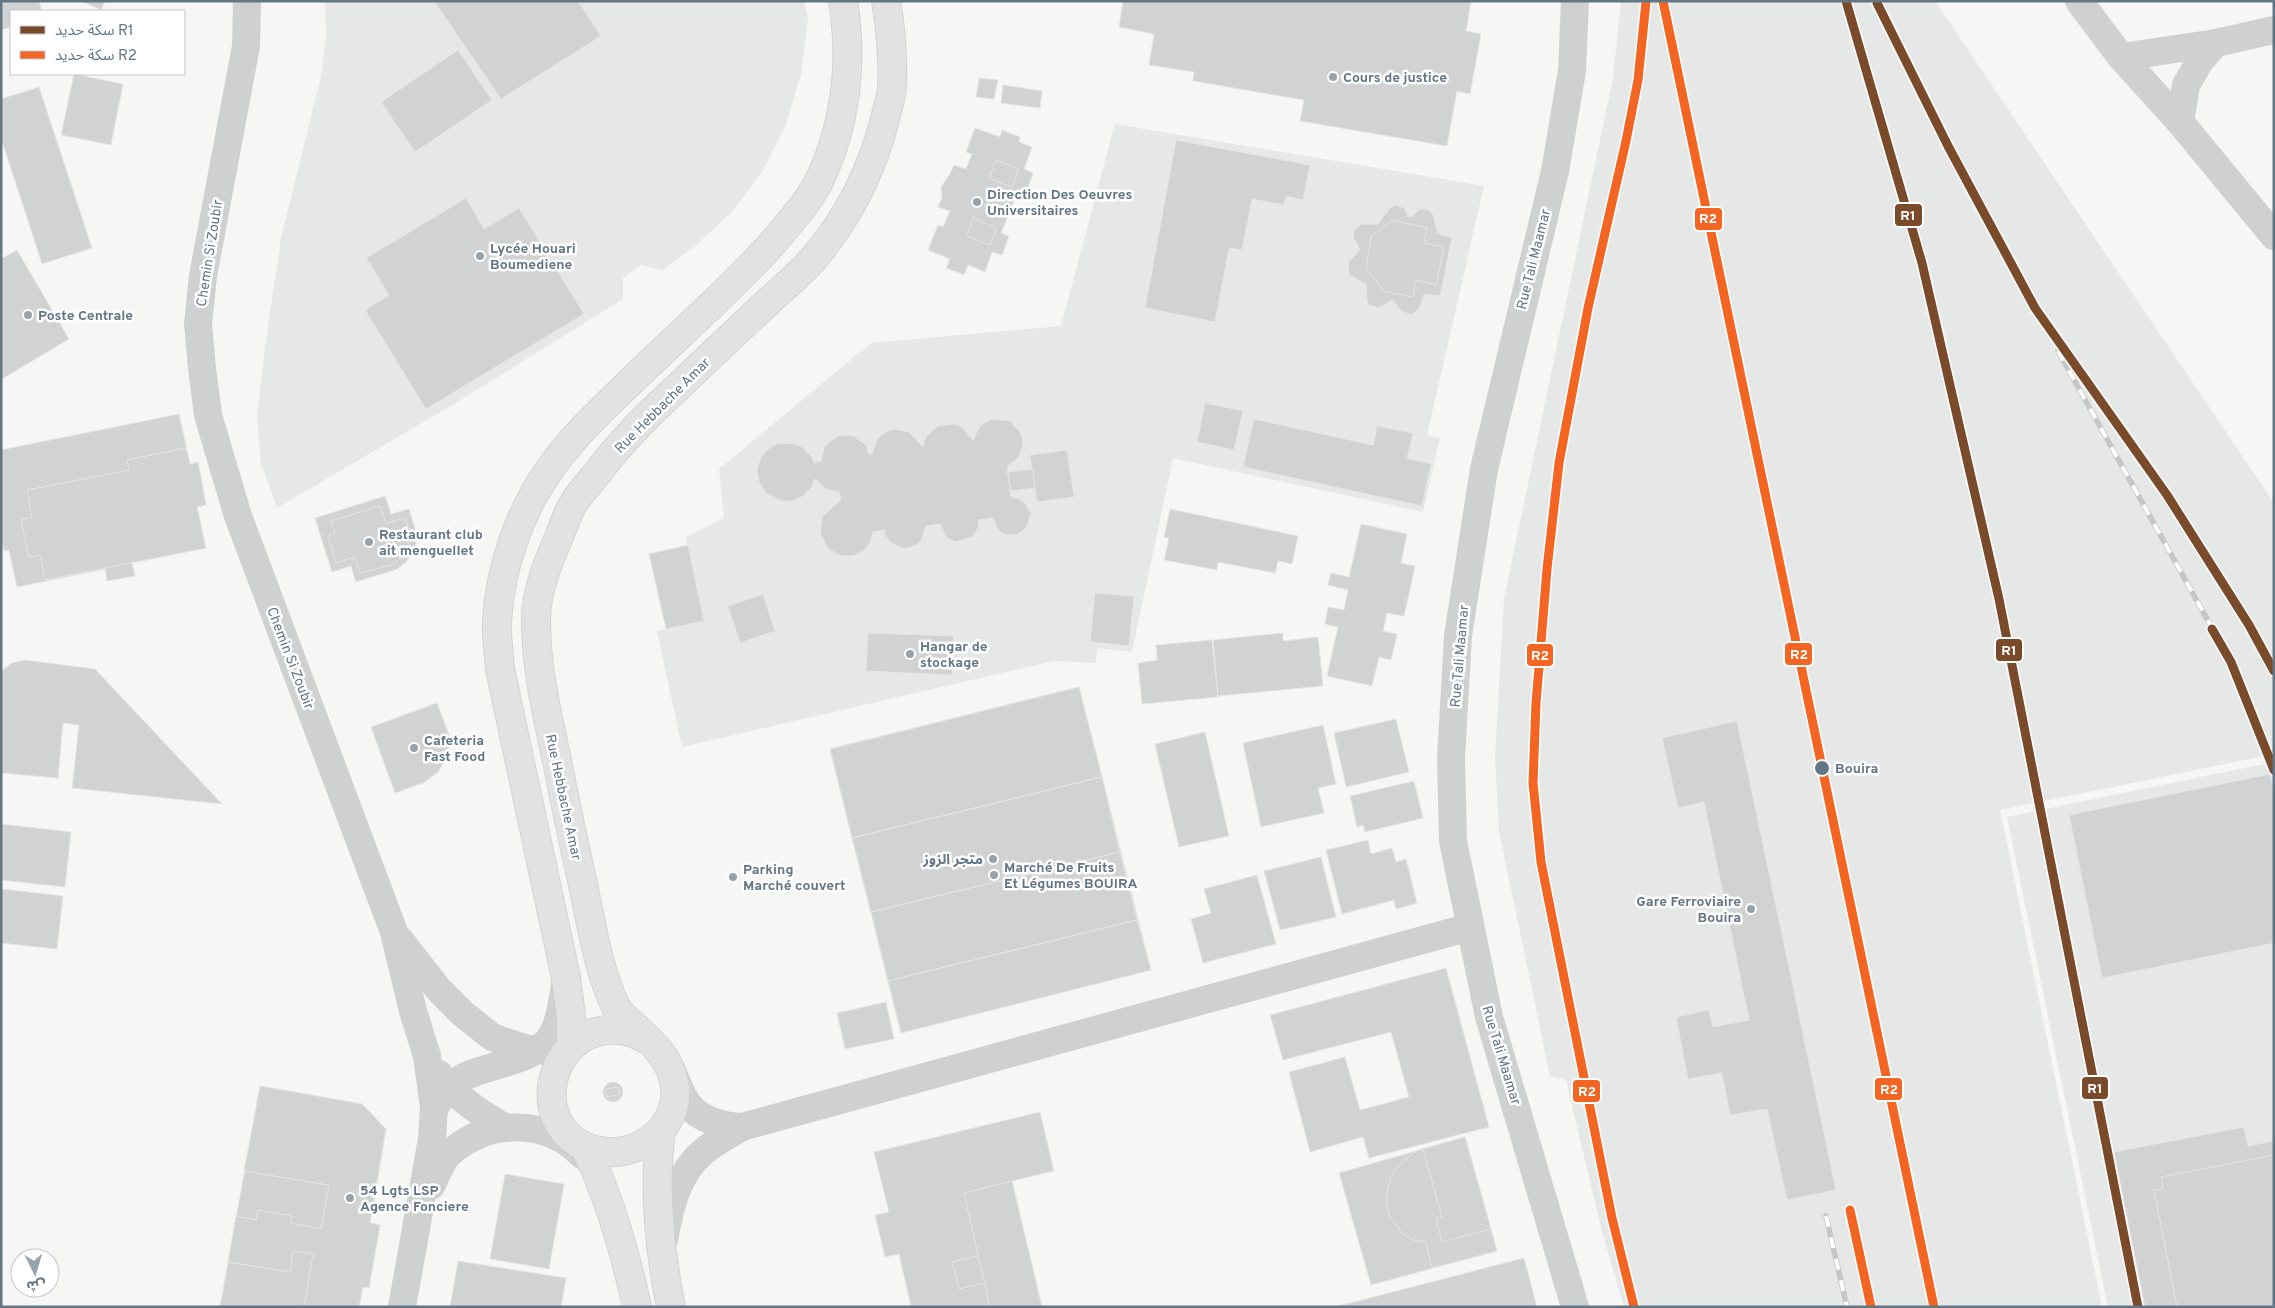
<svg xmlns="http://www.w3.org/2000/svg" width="2275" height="1308" font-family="Overpass,'Noto Sans Arabic',sans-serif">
<rect width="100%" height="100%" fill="#f6f6f4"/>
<g fill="#e6e7e7">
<path d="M325,1h479l4,18 -7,55 -16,53 -22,43 -30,41 -39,36 -31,23 -22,-5 -18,13v21l-169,105 -177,104 -16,-45 -4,-47 8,-69 16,-109 40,-162 5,-40z"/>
<path d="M1621,1h314l339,502v251l-274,56 102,497h-478l-22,-75 -36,-152 -16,-4 -51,-245 -4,-75 9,-157 109,-521z"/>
<path d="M1115,124l369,62 -57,249 13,3 -17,74 -250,-54 -41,194 -35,-4 -1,15 -42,-2 -372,86 -25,-116 47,-10 -18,-84 38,-19 -5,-49 152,-126 190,-17z"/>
<path d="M2274,762v545h-166l-101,-490z"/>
</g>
<g fill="#d1d2d2" stroke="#e5e5e4">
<path d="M1,1h38l3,10h-31v16l-10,3z"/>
<path d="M81,1h24l-4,9z"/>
<path d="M434,1h144l23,35 -100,63z"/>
<path d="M1123,1h348l-5,30 15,3 -11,60 -13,-3 -10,55 -147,-25 4,-21 -111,-19 1,-9 -45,-7 5,-31 -35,-7z"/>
<path d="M458,50l34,50 -77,52 -34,-50z"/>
<path d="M74,74l49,10 -12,61 -50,-10z"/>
<path d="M979,78l19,2 -4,19 -18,-2z"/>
<path d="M1003,85l39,6 -2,17 -39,-5z"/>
<path d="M39,87l53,161 -50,16 -41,-126v-39z"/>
<path d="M975,128l25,9 2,-7 18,7 -1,5 13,5 -8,22 9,4 -7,21 -8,-3 -17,42 8,3 -7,19 -10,-3 -7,20 -17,-7 -4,10 -18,-7 4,-9 -22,-9 10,-25 5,2 7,-16 -12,-4 4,-9 -1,-11 9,-13 4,-9 12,4 6,-15 -6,-2z"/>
<path d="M1176,140l134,25 -7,35 -17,-4 -2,9 -32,-6 -10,51 -13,-2 -14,74 -70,-14z"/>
<path d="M996,160l23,9 -7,18 -23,-9z"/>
<path d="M466,198l18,31 35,-21 65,106 -158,95 -61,-99 24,-15 -23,-37z"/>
<path d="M1396,205l8,3 4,8 3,1 9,-8h8l6,7 3,17 15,5 -12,58 -16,-2 -5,15 -8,6 -10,-4 -8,-11 -15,8 -9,-3 -2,-4 -1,-17 -15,-8 -3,-5 1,-10 11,-11 -7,-14 2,-7 6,-5h17l12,-16z"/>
<path d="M973,218l24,10 -7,17 -23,-9z"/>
<path d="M1392,220l35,8 -3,15 20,4 -8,38 -20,-5 -3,17 -29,-6 -18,-23 5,-31z"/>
<path d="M17,250l52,89 -67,40 -1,-120z"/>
<path d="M1205,403l38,8 -9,39 -37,-8z"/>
<path d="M179,414l11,50 8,-2 8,43 -9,2 9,41 -74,15 3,13 -28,5 -2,-12 -88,18 -8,-37 -5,1 -3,-14v-87z"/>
<path d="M991,419l19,2 10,11 2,6 1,6 -4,13 -12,10 4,30 8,2 7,5 5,10 -5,14 -10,7 -12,-1 -6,-4 -5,-12 -14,2 -1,8 -6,9 -16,5 -9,-4 -7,-14 -14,2 -5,15 -5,4 -11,4 -14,-6 -6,-8v-5l-12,2 -3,11 -7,8 -10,5h-11l-14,-7 -8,-16 2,-16 19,-17 -2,-8 -13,-3 -11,-10 -4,9 -8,8 -10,5h-11l-16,-8 -7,-11 -2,-13 4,-12 7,-8 11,-6 16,1 7,3 10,10 2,6 7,-2 3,-14 13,-11 12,-1 6,2 11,8 3,10 3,-1 5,-15 11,-8 6,-2 15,3 14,15 3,-10 12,-11 16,-2 8,3 11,13 7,-14z"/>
<path d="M1254,419l119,26 4,-19 36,7 -6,25 24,6 -9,42 -179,-39z"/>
<path d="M186,448l4,16 8,-2 8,43 -9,2 9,41 -161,32 -5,-25 -11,2 -8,-37 11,-3 -5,-27 102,-20 -2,-10z"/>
<path d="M1067,450l7,47 -37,5 -7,-47z"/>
<path d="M1033,469l2,19 -24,3 -3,-19z"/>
<path d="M385,496l6,18 18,-5 8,26 -2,14 -8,12 -10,8 -41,13 -5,-16 -19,6 -17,-54z"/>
<path d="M380,506l6,17 19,-5 6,19 -8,19 -9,8 -34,9 -5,-16 -19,6 -8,-27 7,-3 -4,-12z"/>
<path d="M1170,509l128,27 -6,28 -14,-3 -3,12 -57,-11 -1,8 -53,-10 5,-22 -5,-1z"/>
<path d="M1361,524l46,10 -6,29 14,3 -11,50 -17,-3 -4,18 14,3 -6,26 -12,-3 -7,29 -45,-10 11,-49 -13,-3 3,-17 16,3 4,-20 -20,-5 3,-12 18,4z"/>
<path d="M688,545l16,76 -38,8 -17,-75z"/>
<path d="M1095,593l39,3 -5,50 -39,-4z"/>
<path d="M763,594l12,37 -35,12 -12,-37z"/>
<path d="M868,633l86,3 -2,39 -86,-4z"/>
<path d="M1283,633v8l35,-4 5,49 -105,10 -5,-56z"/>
<path d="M1212,640l6,57 -76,7 -4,-41 19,-3 -1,-15z"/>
<path d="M25,660l70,9 127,135 -150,-16 7,-63 -16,-2 -5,55 -57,-5v-98l3,-6 8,-6z"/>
<path d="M1079,687l72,283 -250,63 -71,-284z"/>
<path d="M1079,687l23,90 -250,61 -22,-89z"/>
<path d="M437,703l14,37 -4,17 -9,15 -15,11 -28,10 -24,-66z"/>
<path d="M1396,719l13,53 -63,15 -12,-54z"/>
<path d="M1737,721l99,469 -49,10 -20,-91 -37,6 -8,-42 -34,6 -12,-62 33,-7 4,17 36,-7 -45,-218 -26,6 -16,-70z"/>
<path d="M1323,725l13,59 -18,4 6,25 -63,14 -18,-84z"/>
<path d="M1205,732l24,104 -50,11 -24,-103z"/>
<path d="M2270,774l4,18v151l-172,35 -33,-163z"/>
<path d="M1102,777l18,75 -249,60 -19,-74z"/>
<path d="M1414,781l9,37 -58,14 -2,-7 -6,2 -7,-31z"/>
<path d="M1,824l70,8 -6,55 -64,-7z"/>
<path d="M1368,840l3,14 21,-6 4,14 10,-3 11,44 -21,6 -2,-9 -52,14 -16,-64z"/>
<path d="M1120,852l17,68 -249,61 -17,-69z"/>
<path d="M1321,857l15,60 -56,13 -16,-59z"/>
<path d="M1257,875l19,69 -73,19 -12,-44 20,-6 -7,-24z"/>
<path d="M1,889l62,7 -6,53 -56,-6z"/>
<path d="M1137,920l14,50 -250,63 -13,-52z"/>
<path d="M1446,968l43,159 -120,31 -6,-21 -53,15 -21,-80 56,-15 15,53 49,-13 -18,-65 -108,28 -13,-45z"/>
<path d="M886,1002l8,37 -49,10 -8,-36z"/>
<circle cx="613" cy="1092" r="10"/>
<path d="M260,1086l102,18 24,25 -16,94 10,2 -11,63 -6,-1 -4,20h-139z"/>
<path d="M260,1086l102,18 24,25 -16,94 10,2 -11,63 -6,-1 -4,20h-55l9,-53 -20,-3 -3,21 -62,-10 8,-46 20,4 2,-10 34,6 -2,7 31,6 8,-44 -85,-14z"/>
<path d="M618,1087l2,7 -13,3 -2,-8z"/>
<path d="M1040,1112l14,59 -42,10 30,126h-131l-12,-53 -14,3 -10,-42 14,-3 -15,-60z"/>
<path d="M2244,1127l4,19 26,-5v166h-129l-31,-155z"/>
<path d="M1465,1137l32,114 -126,34 -32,-112z"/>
<path d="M1465,1137l32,114 -65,17 -6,-26 -13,-2 -11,-7 -13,-18 -3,-14 2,-12 3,-13 9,-12 16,-13z"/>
<path d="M1465,1137l26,92 -49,13 -6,-23 6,-2 -19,-68z"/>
<path d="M2274,1155v152h-97l-23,-117 9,-1 -2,-12z"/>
<path d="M505,1174l59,10 -15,85 -59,-10z"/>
<path d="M1012,1181l30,126h-52l-26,-114z"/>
<path d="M978,1256l7,27 -26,6 -7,-27z"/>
<path d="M1524,1258l13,49h-202z"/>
<path d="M458,1261l108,17 -5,29h-111z"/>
</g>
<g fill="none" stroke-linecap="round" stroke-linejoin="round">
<g stroke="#d1d3d4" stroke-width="30">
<g id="secondary">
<path d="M648,1040c-7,-3 -14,-8 -22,-9 -72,-14 -105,89 -38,117 41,16 91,-15 87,-60 -3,-30 -23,-45 -43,-64 -6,-5 -12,-10 -16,-17 -18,-37 -24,-82 -33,-122 -9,-41 -18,-83 -26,-124 -10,-47 -21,-93 -21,-141 0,-28 12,-58 23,-83 5,-12 9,-26 16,-36 6,-9 13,-17 20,-25 24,-32 51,-60 81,-87 30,-29 61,-58 92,-87 15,-14 32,-28 46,-44 34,-40 58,-88 71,-139 2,-10 6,-21 7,-31 1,-28 -1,-59 -6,-87"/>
<path d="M571,1046v-30l-5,-38 -66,-309c-1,-16 -4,-33 -3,-48 3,-52 22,-109 53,-152 20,-29 47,-55 72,-79 49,-48 101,-93 148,-144 16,-19 39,-44 50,-67 26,-55 33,-117 23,-178"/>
<path d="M661,1130c-8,60 -2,118 10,177"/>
<path d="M585,1147c25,51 40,105 52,160"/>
</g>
</g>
<g stroke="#cfd1d1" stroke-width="28">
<path d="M247,1l-1,45 -43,230 -5,48 4,44 6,47 30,101 156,416 19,79 14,45 7,52 -2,31 -30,168"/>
<path d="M1575,1l-3,70 -17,100 -71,298 -26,167 -7,122 2,83 36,176 86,290"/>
<path d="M2079,1l42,56 59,65 94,114"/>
<path d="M2121,57l95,-14 58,-13"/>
<path d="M2180,122l6,-37 14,-24 16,-18"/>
<path d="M400,940l39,50 23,23 30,24 32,11 40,6"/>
<path d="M672,1071c5,11 9,24 16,33 11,16 36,22 54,23"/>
<path d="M439,1074c17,24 41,39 67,54"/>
<path d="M434,1108c7,-9 13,-20 22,-26 10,-8 24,-11 36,-15 57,-17 64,-21 73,-82"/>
<path d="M431,1186c5,-10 11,-26 19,-33 39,-34 95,-35 132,2"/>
<path d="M664,1239c6,-31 13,-65 39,-87 11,-10 26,-17 39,-25l728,-200"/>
</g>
<use href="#secondary" stroke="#e2e2e3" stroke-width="28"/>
<g stroke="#c5c6c7" stroke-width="5.5">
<g id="rail">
<path d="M1846,1l76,262 77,336 139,708"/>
<path d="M1876,1l72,145 87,162 132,187 82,130 25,46"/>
<path d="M2058,351l173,311 43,108"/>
<path d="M1850,1210l21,97"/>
<path d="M1826,1216l21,91"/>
<path d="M1634,1307l-22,-89 -71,-356 -8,-79 3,-80 11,-134 12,-106 29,-155 38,-167 12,-61 8,-79"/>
</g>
</g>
<use href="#rail" stroke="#fff" stroke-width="4" stroke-dasharray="11" stroke-linecap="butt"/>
<g stroke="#fff" stroke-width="12">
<g id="rail-1">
<path d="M1846,1l76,262 77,336 139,708"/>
<path d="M1877,3l71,143 87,162 132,187 82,130 25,46"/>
<path d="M2212,629l19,33 43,108"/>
</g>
</g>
<g stroke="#fff" stroke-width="12">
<g id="rail-2">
<path d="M1663,1l271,1306"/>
<path d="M1850,1210l21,97"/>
<path d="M1634,1307l-22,-89 -71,-356 -8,-79 3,-80 11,-134 12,-106 29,-155 38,-167 12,-61 8,-78"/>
</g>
</g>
<use href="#rail-1" stroke="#7a4b2a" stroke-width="9"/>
<use href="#rail-2" stroke="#f26522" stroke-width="9"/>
</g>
<g fill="#97a3ac" stroke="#fff" stroke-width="2">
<circle cx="1333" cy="77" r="5"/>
<circle cx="977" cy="202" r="5"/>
<circle cx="480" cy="256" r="5"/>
<circle cx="28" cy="315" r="5"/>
<circle cx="369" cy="542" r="5"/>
<circle cx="910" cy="654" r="5"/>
<circle cx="414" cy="748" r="5"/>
<circle cx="993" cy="859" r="5"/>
<circle cx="994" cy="875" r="5"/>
<circle cx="733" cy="877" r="5"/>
<circle cx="1751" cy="909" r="5"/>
<circle cx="350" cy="1198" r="5"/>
</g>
<circle fill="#647686" stroke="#fff" stroke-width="2" cx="1822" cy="768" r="8"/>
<g text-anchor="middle" stroke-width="5" stroke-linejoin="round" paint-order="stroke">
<g font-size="14" font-weight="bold" fill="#647686" stroke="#fff" text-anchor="start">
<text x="1343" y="82">Cours de justice</text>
<text x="987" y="199">Direction Des Oeuvres<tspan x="987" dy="16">Universitaires</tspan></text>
<text x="490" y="253">Lycée Houari<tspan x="490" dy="16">Boumediene</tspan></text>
<text x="38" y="320">Poste Centrale</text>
<text x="379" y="539">Restaurant club<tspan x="379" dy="16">ait menguellet</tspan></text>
<text x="920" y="651">Hangar de<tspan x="920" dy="16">stockage</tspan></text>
<text x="424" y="745">Cafeteria<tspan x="424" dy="16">Fast Food</tspan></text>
<text x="983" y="864" text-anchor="end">متجر الزوز</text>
<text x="1004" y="872">Marché De Fruits<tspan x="1004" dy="16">Et Légumes BOUIRA</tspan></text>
<text x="743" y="874">Parking<tspan x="743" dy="16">Marché couvert</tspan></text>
<text x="1741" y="906" text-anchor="end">Gare Ferroviaire<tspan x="1741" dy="16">Bouira</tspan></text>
<text x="360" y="1195">54 Lgts LSP<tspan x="360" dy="16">Agence Fonciere</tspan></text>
</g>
<g font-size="14" fill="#647686" stroke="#fff">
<text transform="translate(209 253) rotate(-81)" y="5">Chemin Si Zoubir</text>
<text transform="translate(1533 259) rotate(-76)" y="5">Rue Tali Maamar</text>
<text transform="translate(662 405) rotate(-45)" y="5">Rue Hebbache Amar</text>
<text transform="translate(1459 656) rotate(-85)" y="5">Rue Tali Maamar</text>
<text transform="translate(291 658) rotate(69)" y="5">Chemin Si Zoubir</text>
<text transform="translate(564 797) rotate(78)" y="5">Rue Hebbache Amar</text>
<text transform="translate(1502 1055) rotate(73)" y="5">Rue Tali Maamar</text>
</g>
<g font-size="14" font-weight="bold" fill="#647686" stroke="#fff" text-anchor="start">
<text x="1835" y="773">Bouira</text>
</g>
</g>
<g stroke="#fff" stroke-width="2">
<rect x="1894" y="203" width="29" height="24" rx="5" fill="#7a4b2a"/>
<rect x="1694" y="207" width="29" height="24" rx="5" fill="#f26522"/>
<rect x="1995" y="638" width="28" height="24" rx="5" fill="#7a4b2a"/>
<rect x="1784" y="642" width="29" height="24" rx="5" fill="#f26522"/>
<rect x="1526" y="643" width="28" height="24" rx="5" fill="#f26522"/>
<rect x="2081" y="1076" width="28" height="24" rx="5" fill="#7a4b2a"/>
<rect x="1874" y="1077" width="29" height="24" rx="5" fill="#f26522"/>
<rect x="1572" y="1079" width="29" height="24" rx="5" fill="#f26522"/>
</g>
<g font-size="14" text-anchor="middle" font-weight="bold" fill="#fff">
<text x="1908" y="220">R1</text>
<text x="1708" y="223">R2</text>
<text x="2009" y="655">R1</text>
<text x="1799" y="659">R2</text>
<text x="1540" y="660">R2</text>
<text x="2095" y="1093">R1</text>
<text x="1889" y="1094">R2</text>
<text x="1587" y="1096">R2</text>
</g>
<rect width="2275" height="1308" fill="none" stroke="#647686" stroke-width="5"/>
<rect x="10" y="10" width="175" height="65" fill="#ffffff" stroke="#c1c8cf"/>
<rect x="20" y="26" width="25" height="8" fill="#7a4b2a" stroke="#c1c8cf"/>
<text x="55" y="35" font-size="15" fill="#647686">سكة حديد R1</text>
<rect x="20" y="51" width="25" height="8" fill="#f26522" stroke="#c1c8cf"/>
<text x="55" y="60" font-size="15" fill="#647686">سكة حديد R2</text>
<g transform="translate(35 1273) rotate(175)"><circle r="24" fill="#ffffff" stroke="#c1c8cf"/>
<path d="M0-4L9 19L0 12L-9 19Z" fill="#97a3ac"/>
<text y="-8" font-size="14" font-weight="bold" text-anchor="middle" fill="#647686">ش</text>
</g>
</svg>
